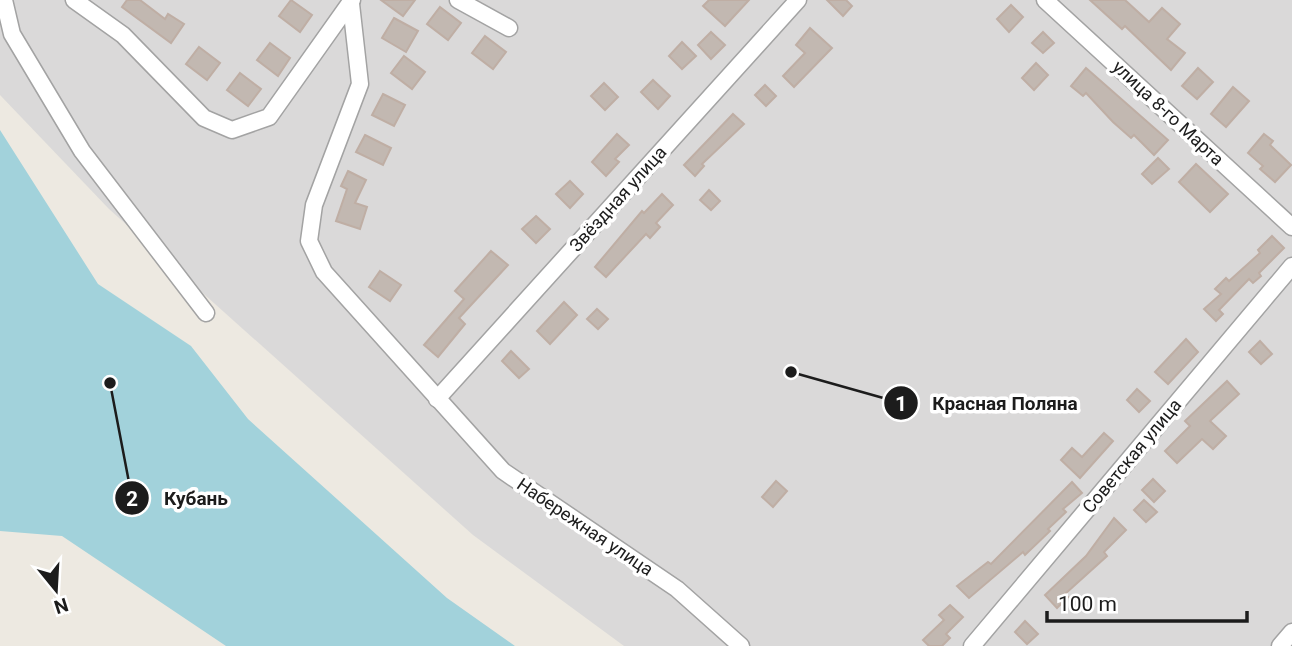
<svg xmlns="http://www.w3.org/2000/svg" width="1292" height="646" font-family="Roboto,sans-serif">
<rect width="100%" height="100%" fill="#ede9e1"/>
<path fill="#dad9d9" d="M0,0h1292v646h-668l-151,-111 -364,-326 -109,-114z"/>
<path fill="#a2d2db" d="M0,130l98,154 93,62 57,73 199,179 68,48h-289l-164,-110 -62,-5z"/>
<g fill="#c2b8b1" stroke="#bfaea4" stroke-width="2">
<path d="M127,0h13l25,19 3,-5 16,10 -13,19 -49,-36z"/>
<path d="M291,0l21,15 -12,17 -21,-16z"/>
<path d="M381,0h34l-12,16z"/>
<path d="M709,0h40l-24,26 -22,-20z"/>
<path d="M827,0h19l6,6 -9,10z"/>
<path d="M1090,0h35l24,22 13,-14 18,16 -13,15 18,14 -14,17 -46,-44 -3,3z"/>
<path d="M1011,5l12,12 -14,15 -12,-13z"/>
<path d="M440,7l21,16 -13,17 -21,-16z"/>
<path d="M394,18l24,13 -12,21 -24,-14z"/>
<path d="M810,28l22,20 -38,39 -11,-11 22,-23 -9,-8z"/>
<path d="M711,32l14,13 -14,14 -13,-14z"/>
<path d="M1043,32l11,11 -11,10 -11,-10z"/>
<path d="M485,36l21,16 -13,17 -21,-16z"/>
<path d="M682,42l14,14 -14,13 -13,-13z"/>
<path d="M270,43l20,15 -12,18 -21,-16z"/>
<path d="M199,47l21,16 -13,17 -21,-16z"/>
<path d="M404,56l21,16 -13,17 -21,-16z"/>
<path d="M1036,63l12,12 -14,15 -12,-12z"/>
<path d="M1086,68l82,72 -14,15 -20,-20 -3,3 -18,-16 -27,-29 -3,3 -12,-10z"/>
<path d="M1198,68l15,14 -16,17 -15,-13z"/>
<path d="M240,73l21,16 -13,17 -21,-16z"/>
<path d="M653,80l17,16 -12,13 -17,-17z"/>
<path d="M604,83l14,14 -13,13 -14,-14z"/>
<path d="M765,85l11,11 -10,10 -11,-11z"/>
<path d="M1233,87l16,14 -23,26 -15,-13z"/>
<path d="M383,94l22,11 -11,21 -22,-11z"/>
<path d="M733,114l11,10 -42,40 2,2 -9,10 -11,-11z"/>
<path d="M617,134l12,11 -14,14 4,3 -13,14 -14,-14z"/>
<path d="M1264,134l9,7 -3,4 21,20 -16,17 -15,-13 3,-3 -15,-13z"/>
<path d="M365,135l26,13 -8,17 -27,-13z"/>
<path d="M1158,158l11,11 -17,15 -10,-10z"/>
<path d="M1196,164l32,30 -18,18 -31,-30z"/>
<path d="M348,171l18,9 -11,23 12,4 -7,22 -24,-8 11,-32 -6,-3z"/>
<path d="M570,181l13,13 -13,14 -14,-14z"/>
<path d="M709,190l11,11 -9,9 -11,-10z"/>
<path d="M662,194l11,11 -17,18 4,4 -10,11 -4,-4 -40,43 -11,-10 47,-56 2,2z"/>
<path d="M536,216l14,13 -14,14 -14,-14z"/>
<path d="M1272,236l12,12 -25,25 2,3 -8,7 -4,-4 -30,31 4,4 -7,7 -12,-12 17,-15 -6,-5 11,-11 3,3 31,-28 -2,-3z"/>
<path d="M491,251l17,14 -49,53 6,6 -27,33 -14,-12 40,-46 -9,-8z"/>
<path d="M380,271l21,14 -11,16 -21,-14z"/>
<path d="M564,302l13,13 -27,29 -13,-13z"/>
<path d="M597,309l11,10 -10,10 -11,-10z"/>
<path d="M1186,339l12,13 -30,32 -13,-12z"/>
<path d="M1260,341l12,13 -11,10 -12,-12z"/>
<path d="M511,351l18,18 -10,9 -17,-17z"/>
<path d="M1227,381l12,13 -29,27 16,15 -13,13 -11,-10 -25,24 -12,-12 25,-25 -5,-5z"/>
<path d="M1137,389l13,12 -11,11 -12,-12z"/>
<path d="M1104,433l9,8 -33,37 -19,-18 11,-12 10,9z"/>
<path d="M1153,479l12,12 -11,11 -12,-12z"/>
<path d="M776,481l11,10 -14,16 -11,-10z"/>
<path d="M1072,482l10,11 -19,16 3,3 -18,17 2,2 -25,24 -2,-3 -54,46 -12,-12 31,-24 3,2z"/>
<path d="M1144,500l13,12 -11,10 -12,-12z"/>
<path d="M1114,518l12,12 -22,22 3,4 -42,38 3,3 -11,11 -12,-13 41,-39z"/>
<path d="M950,605l13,12 -17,17 4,4 -8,8h-13l-6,-6 21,-20 -5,-5z"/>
<path d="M1025,621l13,13 -11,10 -12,-12z"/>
</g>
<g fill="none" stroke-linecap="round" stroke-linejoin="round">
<g stroke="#a3a3a3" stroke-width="19">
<g id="minor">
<path d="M4,0l8,34 70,117 124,162"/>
<path d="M74,0l49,35 81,83 28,12 37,-13 83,-117"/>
<path d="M458,0l51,28"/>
<path d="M1045,0l247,227"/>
<path d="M351,4l9,80 -46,121 -5,36 15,31 179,199 174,118 64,57"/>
<path d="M437,399l361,-399"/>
<path d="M972,646l320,-380"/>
<path d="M1280,646l12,-14"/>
</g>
</g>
<use href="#minor" stroke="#fff" stroke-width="16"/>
</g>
<g text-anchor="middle" stroke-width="7" stroke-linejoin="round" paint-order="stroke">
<g font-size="18" fill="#1c1c1c" stroke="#fff">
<text transform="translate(1168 113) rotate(43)" y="6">улица 8-го Марта</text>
<text transform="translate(618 199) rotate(-48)" y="6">Звёздная улица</text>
<text transform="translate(1132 456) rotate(-50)" y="6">Советская улица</text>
<text transform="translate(585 527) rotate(34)" y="6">Набережная улица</text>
</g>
</g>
<path fill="none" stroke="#1c1c1c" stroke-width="2.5" d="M791 372L901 403M110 383L132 498"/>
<g fill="#1c1c1c" stroke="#fff" stroke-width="2.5">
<circle cx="791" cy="372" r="7"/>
<circle cx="110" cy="383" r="7"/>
<circle cx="901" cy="403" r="18"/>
<circle cx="132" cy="498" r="18"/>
</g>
<g font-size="21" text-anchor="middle" font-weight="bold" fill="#fff">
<text x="901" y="411">1</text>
<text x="132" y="506">2</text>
</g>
<g font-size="19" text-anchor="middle" font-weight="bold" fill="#1c1c1c" stroke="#fff" stroke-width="7" stroke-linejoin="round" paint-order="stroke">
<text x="1005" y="410">Красная Поляна</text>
<text x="196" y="505">Кубань</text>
</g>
<g transform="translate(56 590) rotate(162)" stroke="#ffffff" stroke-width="5" paint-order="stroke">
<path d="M0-5L12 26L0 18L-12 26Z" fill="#1c1c1c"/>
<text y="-10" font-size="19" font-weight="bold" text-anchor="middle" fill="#1c1c1c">N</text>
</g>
<path d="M1047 611v10h200v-10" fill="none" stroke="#1c1c1c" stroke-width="3.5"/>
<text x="1058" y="611" font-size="21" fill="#1c1c1c" stroke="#ffffff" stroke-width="5" paint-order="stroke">100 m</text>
</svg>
